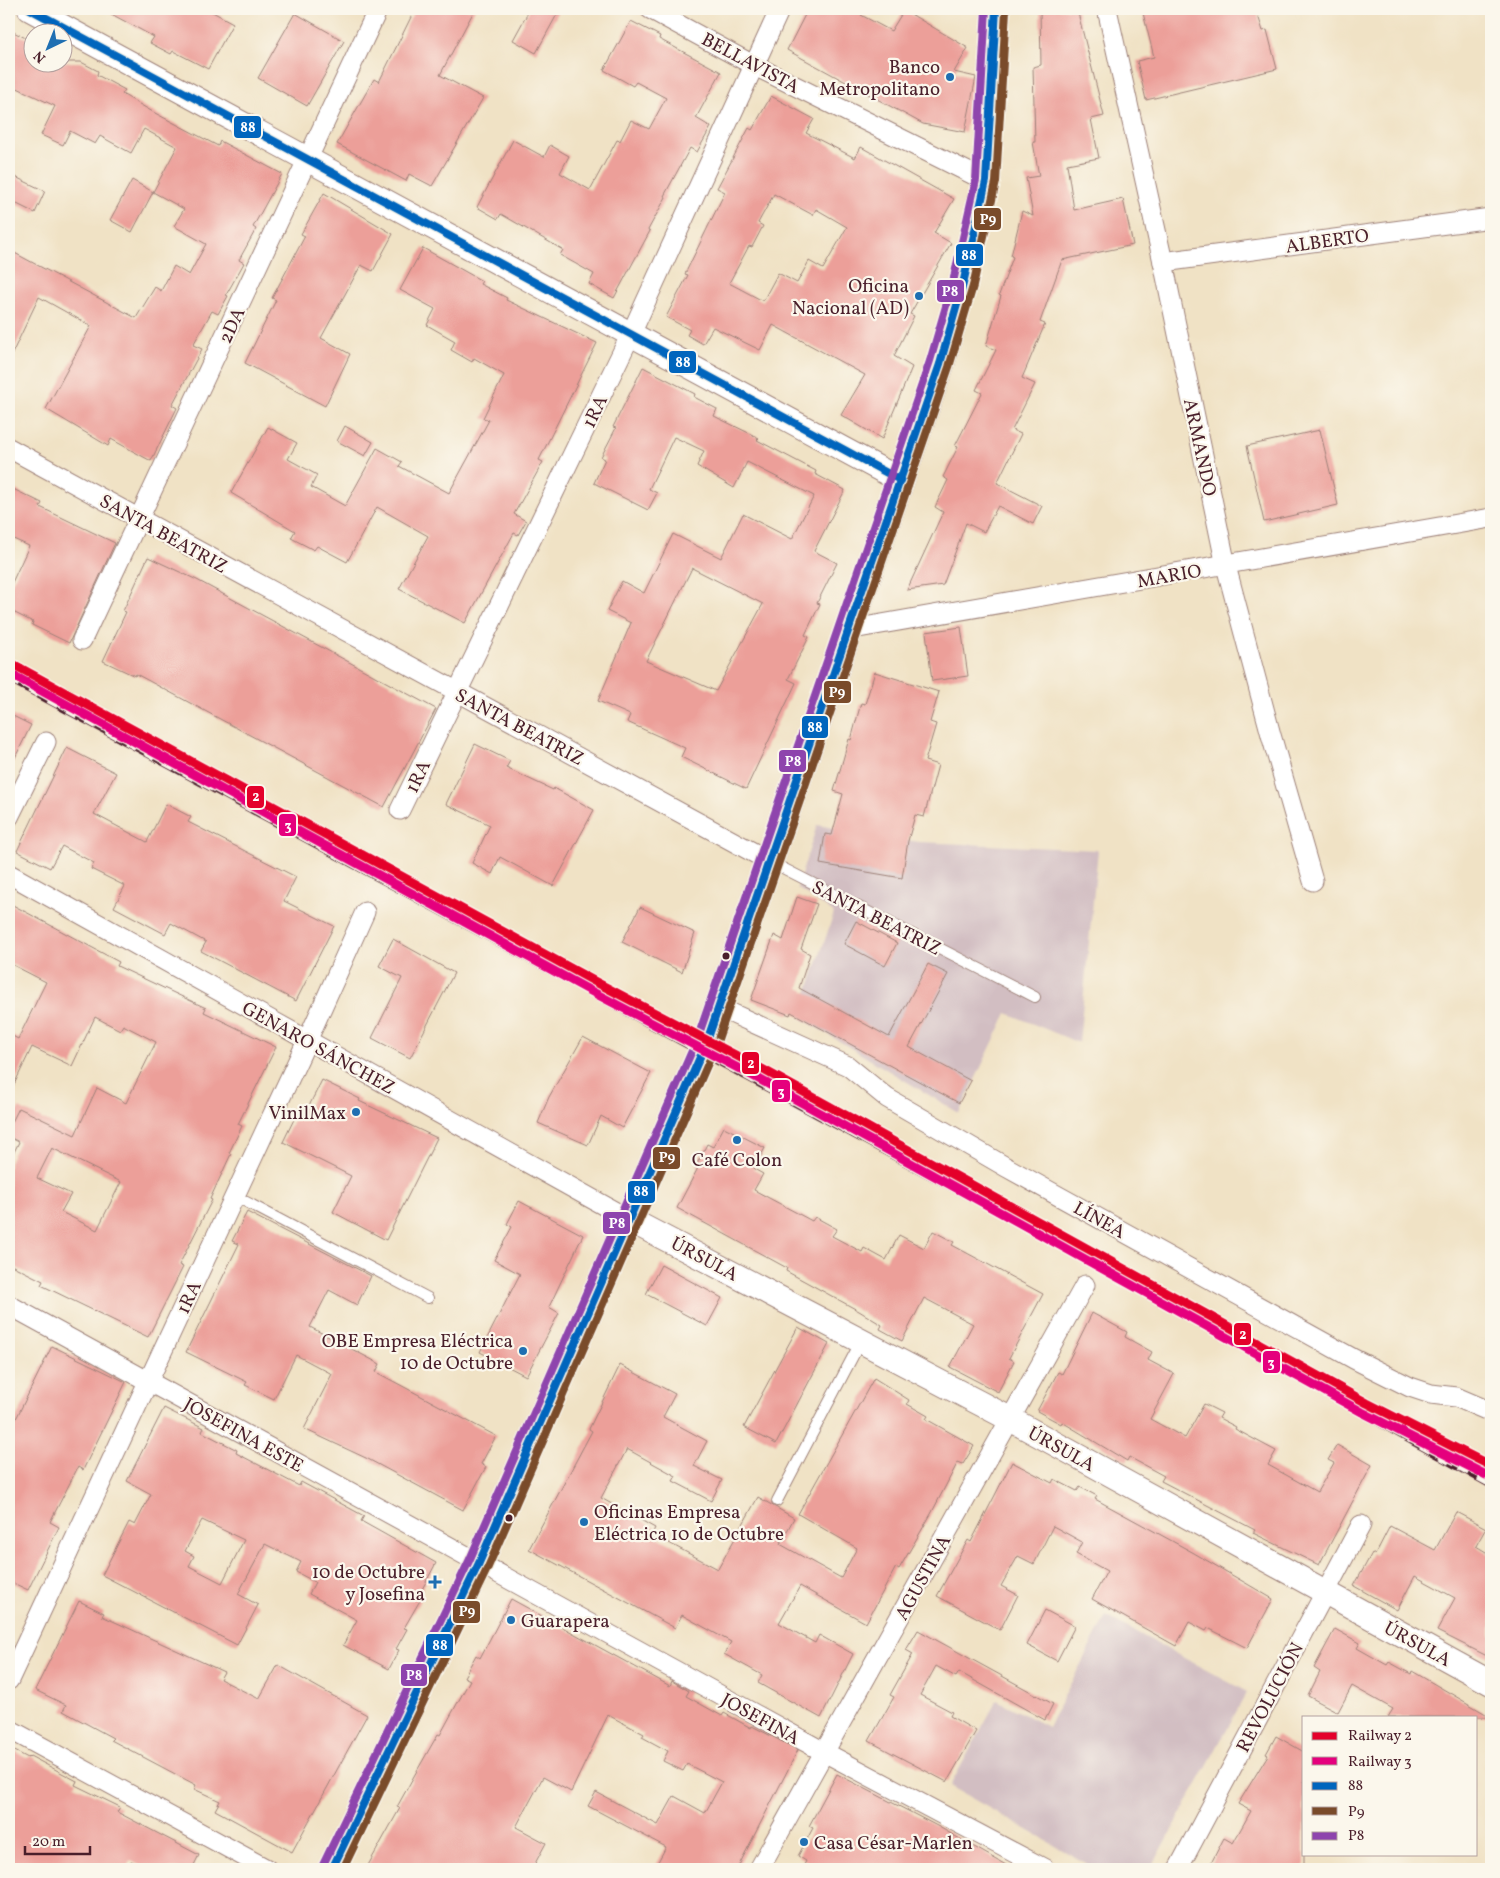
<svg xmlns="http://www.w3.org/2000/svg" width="1500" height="1878" font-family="Vollkorn,serif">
<rect width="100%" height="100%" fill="#fbf7ec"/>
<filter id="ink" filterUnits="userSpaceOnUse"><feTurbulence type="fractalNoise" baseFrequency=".02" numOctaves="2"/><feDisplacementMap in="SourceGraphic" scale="10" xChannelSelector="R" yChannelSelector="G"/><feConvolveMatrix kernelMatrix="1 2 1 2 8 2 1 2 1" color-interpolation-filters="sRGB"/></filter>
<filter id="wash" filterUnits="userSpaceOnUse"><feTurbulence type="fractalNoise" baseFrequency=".0096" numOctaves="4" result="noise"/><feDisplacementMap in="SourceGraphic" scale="20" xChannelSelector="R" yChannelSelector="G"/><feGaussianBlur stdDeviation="1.12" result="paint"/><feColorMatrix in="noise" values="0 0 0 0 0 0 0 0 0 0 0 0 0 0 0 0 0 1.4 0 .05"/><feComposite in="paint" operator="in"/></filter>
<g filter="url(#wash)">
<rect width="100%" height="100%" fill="#f0e2c5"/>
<g fill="#d2bec2">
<path d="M817,825l102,17 179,8 -19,193 -72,-30 -48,100 -160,-96 35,-104 -37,-25z"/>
<path d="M1106,1616l141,76 -96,177h-55l-146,-83 47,-86 51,27z"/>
</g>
<g id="blocks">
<g fill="#ec9f99" fill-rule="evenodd">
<path d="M102,9h105l26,14 -25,46 -35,-18 -2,3 -21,-11 4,-6z"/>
<path d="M415,9h60l-35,66 43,23 -51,88 -23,-12 -3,7 -69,-37 37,-65 5,3z"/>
<path d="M530,9h30l-24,44 -23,-13z"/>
<path d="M808,9h56l-3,6 30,16 13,-21 64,38 -14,24 22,5 -11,55 -42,-8 -136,-74z"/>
<path d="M1040,9h37l27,107 -13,3 8,39 -32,6 7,46 49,-11 10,46 -71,15 -22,62 5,2 -23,54 13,6 -23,46 9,4 -24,49 45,23 -9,18 -35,-18 -14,26 -18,-9 -23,62 -36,5 36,-78 -8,-5 13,-27 -5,-3 15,-30 -3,-1 27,-53 -6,-3 20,-40 -10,-4 15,-50 -2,-1 14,-38 -2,-1 11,-45 11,5 -7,-38 13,-2 -6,-34h2l-2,-75 8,-2z"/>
<path d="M1142,9h114l7,22 4,-1 10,39 -131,31 -9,-39 17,-4z"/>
<path d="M295,13l49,28 -37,65 -49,-28z"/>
<path d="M631,21l29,15 -1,3 62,33 -25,46 15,9 -14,25 -7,-4 -26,48 2,1 -18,33 2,1 -36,67 -25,-14 5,-10 -34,-19 3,-5 -62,-36 -3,5 -21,-12 36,-67 31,17 6,-12 19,11 -9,17 30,17 27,-50 3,1 11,-21 18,9 17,-31 -30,-16 -3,4 -29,-16z"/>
<path d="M9,30l23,11v21h49l17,9 -1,4 28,15 -3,4 31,18 65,34 2,-5 62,33 -29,53 3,2 -17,31 5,3 -18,32 2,1 -10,18 -6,-3 -19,34 9,4 -30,56 5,3 -26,53 -40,-22 -3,7 -62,-37 45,-83 -52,-29 -30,63v-110l127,68 19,-31 6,4 13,-25 15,9 17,-31 -32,-18 10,-17 -31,-17 24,-45 -33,-18 -13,24 -31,-17 -5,8 -25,-13 -7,14 -22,-10 14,-29 -46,-22z"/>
<path d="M771,96l43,23 -8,14 49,25 6,-11 93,52 -20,34 17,10 -41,71 4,2 -20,40 18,11 -30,72 -41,-24 24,-40 -92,-50 -13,25 -47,-23 -10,17 -16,-9 3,-5 -24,-13 22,-42 -3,-1 40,-82 -8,-4 32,-60 3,2zM774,194l39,21 3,-6 31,18 -24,42 -14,-8 -12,22 -19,-10 -15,28 -34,-18 20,-37 3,1 11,-21 -5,-3z"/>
<path d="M9,174l36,17 -10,22 -26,-13z"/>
<path d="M132,180l21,12 -21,40 -22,-12z"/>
<path d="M324,193l69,41 -20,37 -12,-6 -40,73 29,16 -25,52 -80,-43 31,-63 -4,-2 33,-62 -4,-2z"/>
<path d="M423,248l59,33 -2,3 27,14 -1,2 91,43 -58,117 4,2 -29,52 12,7 -8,14 -4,-2 -49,90 -66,-34 29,-53 -51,-29 -30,55 -30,-16 -3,4 -23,-12 4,-7 -64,-38 37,-66 29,16 -9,16 29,16 -6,12 34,19 32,-58 25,14 -3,4 50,27 40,-73 -6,-2 21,-43 -30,-17 -2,4 -21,-12 4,-9 -28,-16 8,-16 -35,-19z"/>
<path d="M643,367l52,27 -1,3 23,12 -3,7 45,22 -2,2 59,31 -1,3 30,16 -31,61 23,12 -20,40 3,1 -15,31 4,2 -21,42 8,4 -50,106 -65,-32 4,-9 -58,-26 3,-7 -32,-14 33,-78 -24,-12 15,-30 22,12 29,-59 48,24 22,-44 49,25 22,-43 -67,-34 -13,26 -37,-22 7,-15 -30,-14 -25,52 8,4 -9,17 -54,-27 11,-24 -4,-2 15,-29 -3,-1zM692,568l71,36 -47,87 -70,-30z"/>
<path d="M345,426l28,16 -8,14 -28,-15z"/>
<path d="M1320,430l18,75 -74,17 -17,-76z"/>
<path d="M9,487l33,16 -2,4 75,36 -46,100 -37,-18 1,-3 -24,-12v-21l20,-43 -20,-9z"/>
<path d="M148,557l49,23 239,129 -52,98 -248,-133 -1,2 -32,-15 23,-49 -3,-1z"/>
<path d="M961,627l7,49 -36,5 -6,-49z"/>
<path d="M875,672l64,20 -9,30 6,2 -11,37 13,4 -14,52 -9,-2 -7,26 -6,37 -82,-14 5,-30 7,1 11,-41 -9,-3 15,-52 2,1 10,-37 4,1z"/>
<path d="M9,714l22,11 -22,45z"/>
<path d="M475,744l35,17 -4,7 47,22 1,-2 40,22 -41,76 -53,-29 -8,17 -20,-11 18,-38 -44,-21z"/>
<path d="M67,748l49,25 -22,41 53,28 19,-38 25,13 -3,5 108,55 -12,24 50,25 -38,75 -95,-50 5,-9 -35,-19 -6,11 -51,-27 11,-21 -34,-17 3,-6 -32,-17 -12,22 -33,-17z"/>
<path d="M797,897l20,7 -16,45 9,5 -11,34 90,49 39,-73 20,10 -39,73 62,34 -12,22 -168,-91 -1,3 -39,-15 23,-65 9,5z"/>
<path d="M9,903l110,59 -2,4 89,42 -2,4 72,35 -38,77 4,2 -13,27 2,1 -21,45 2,1 -33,65 4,2 -35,70 -107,-52 2,-4 -34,-17v-102l10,-20 -10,-5v-9l10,-20 56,27 22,-47 29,15 30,-61 -33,-17 -3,5 -25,-13 -23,49 -40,-19 -23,48v-61l9,5 28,-57 -37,-19zM52,1148l69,34 -24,48 -36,-18 10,-18 -34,-16z"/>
<path d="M640,907l55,26 -13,39 -60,-30z"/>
<path d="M856,921l41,22 -12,23 -41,-22z"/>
<path d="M393,939l61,34 -44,85 -38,-20 30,-60 -23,-12z"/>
<path d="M583,1037l68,36 -29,55 -21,-12 -13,29 -50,-22 11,-26z"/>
<path d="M322,1080l38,19 -1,2 78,37 -51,102 -53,-28 18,-36 -68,-34 17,-35 7,3z"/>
<path d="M724,1127l41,21 -11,21 9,5 -9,16 58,31 3,-4 22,12 -5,7 30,16 2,-4 22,12 13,-25 25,13 9,-17 21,11 -2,3 91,49 -34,64 5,3 -16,31 -48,-25 23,-43 -49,-26 -22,43 -22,-12 2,-4 -23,-14 -73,-40 1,-3 -110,-60 22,-42 -2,-2 10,-20 6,3z"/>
<path d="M519,1201l64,34 -34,72 10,6 -33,63 -46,-24 40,-78 -26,-14 18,-33 -5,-3z"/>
<path d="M247,1212l124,64 -14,29 -28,-15 -19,37 70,37 -4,8 120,64 -15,28 5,3 -23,43 -95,-51 -64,-30 28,-55 -36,-19 -22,44 -29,-14 2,-3 -61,-30 53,-108 -7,-3z"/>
<path d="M661,1265l61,33 -15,28 -61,-32z"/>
<path d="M1092,1313l35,19 -2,5 27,15 -4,8 26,14 -24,45 35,19 19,-34 18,9 -3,5 17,9 -1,2 41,22 -8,14 49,27 17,-29 -6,-3 9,-15 35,20 -53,100 -66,-32 2,-3 -94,-49 3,-5 -35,-19 -2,4 -65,-39 -1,2 -24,-13 21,-39 4,2z"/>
<path d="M798,1327l31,17 -53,100 -32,-17z"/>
<path d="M52,1346l74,36 -43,88 -5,-3 -28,55 9,5 -31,63 -19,-9v-148z"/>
<path d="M620,1365l55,29 -12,23 44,24 -13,25 28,14 -11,21 -38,-20 3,-5 -49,-27 -26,49 54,30 -3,6 66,35 40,-72 36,21 -14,26 61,34 16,-30 -59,-34 76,-136 35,22 -2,4 21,12 -2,3 48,27 -11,18 -5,-2 -27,52 -32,55 -3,-2 -30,56 -66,-37 -21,37 36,20 4,-8 34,19 -32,64 -63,-35 4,-8 -38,-21 7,-12 -49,-27 -7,13 -146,-79 63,-118 -3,-2z"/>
<path d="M164,1408l40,20 -2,4 35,18 -1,3 63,33 2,-4 63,34 -3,5 75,42 -17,32 3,2 -18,31 3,1 -11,20 3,1 -10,19 -46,-24 14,-25 -48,-26 6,-12 -19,-10 5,-10 -36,-18 -27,50 20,11 -21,40 -135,-70 27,-53 6,3 16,-31 -24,-13zM202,1520l42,20 -22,43 -33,-17 5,-10 -9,-5z"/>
<path d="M1012,1462l40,21 2,-4 23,12 3,-4 17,9 -2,3 99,54 79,46 -26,49 -39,-20 -2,3 -17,-9 -13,24 -84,-47 15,-28 -31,-17 6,-12 -29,-16 -19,38 -16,-8 -17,30 17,9 -18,35 -63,-34 31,-56 3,2z"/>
<path d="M1456,1512l30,16 -10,18 15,9v103l-54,-27 18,-33 -40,-22 -18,34 -43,-24 18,-33 3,2 15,-29 45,24z"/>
<path d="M511,1599l159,87 2,-5 17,10 -3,5 36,20 2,-3 27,15 1,-2 46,24 -61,119h-83l12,-22 -78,-41 8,-14 62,33 16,-29 31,17 17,-31 -35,-18 -4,7 -20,-10 5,-10 -26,-14 2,-3 -36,-19 -37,77 -28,-15 -27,50 30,16 -14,26h-166l34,-61 -3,-1 17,-31 24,-42 2,1 30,-55 -6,-3 12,-22 4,3z"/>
<path d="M79,1601l25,12 -2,3 122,56 -4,7 39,20 19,-34 89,50 -75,137 -77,-42 5,-9 -26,-12 2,-4 -85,-45 2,-2 -50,-27 3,-6 -31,-15z"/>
<path d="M1045,1610l30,16 -18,35 -30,-16z"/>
<path d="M1335,1629l25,14 -3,5 30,17 2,-3 22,12 1,-3 79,46h-103l5,-8 -41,-23 -14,26 -30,-16 12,-24 -6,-4z"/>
<path d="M918,1630l135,74 -8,16 -86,-48 -3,5 -20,-11 -16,29 32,17 -2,4 26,15 -29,51 -78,-41 25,-44 -4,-2 23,-41 -7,-4z"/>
<path d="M1276,1736l28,16v117h-96l16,-31 9,5 18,-32 -13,-7 30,-49 -2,-1z"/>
<path d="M9,1748l19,10 2,-2 47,25 -2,4 45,22 -3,5 82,43 -7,14h-45l-16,-8 -4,8h-118z"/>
<path d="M837,1774l102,53 74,42h-211l4,-8 -8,-5 15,-28 -4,-2z"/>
</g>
</g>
</g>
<g filter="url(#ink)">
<use href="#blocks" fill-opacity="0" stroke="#9d8078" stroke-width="1"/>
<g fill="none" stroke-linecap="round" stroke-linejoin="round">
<g stroke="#9d8078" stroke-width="12">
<g id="service">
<path d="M771,862l264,135"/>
<path d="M235,1196l193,102"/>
<path d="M777,1501l84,-160"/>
</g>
</g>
<g stroke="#9d8078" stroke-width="21">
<g id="minor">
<path d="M650,9l105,57 231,115"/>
<path d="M1107,9l56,253 63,304 45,169 42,146"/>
<path d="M1163,262l328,-44"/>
<path d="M9,448l760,413"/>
<path d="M847,630l644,-112"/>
<path d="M82,640l296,-631"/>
<path d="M400,810l230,-474 150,-327"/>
<path d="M9,817l37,-75"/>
<path d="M9,874l621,346"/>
<path d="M718,1007l130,59 39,32 119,69 348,192 56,28 21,7 25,3 35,15"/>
<path d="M9,1305l815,447 221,117"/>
<path d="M9,1680l298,-639 58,-129"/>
<path d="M9,1729l258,140"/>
<path d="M759,1869l326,-584"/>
<path d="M1178,1869l183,-344"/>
</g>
</g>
<g stroke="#9d8078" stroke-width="26">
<g id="tertiary">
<path d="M30,9l870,471"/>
<path d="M630,1220l380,199 481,264"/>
</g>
</g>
<g stroke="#9d8078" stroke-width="30">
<path id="primary" d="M332,1869l147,-306 228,-522 233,-677 23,-80 23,-103 10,-172"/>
</g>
<use href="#service" stroke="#fff" stroke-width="10"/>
<use href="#minor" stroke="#fff" stroke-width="19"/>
<use href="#tertiary" stroke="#fff" stroke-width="24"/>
<use href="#primary" stroke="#f7be87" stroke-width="28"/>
<g stroke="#4a1f2b" stroke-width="5.5">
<path id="rail" d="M9,680l1032,557 450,249"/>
</g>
<use href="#rail" stroke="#fbf7ec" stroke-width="4" stroke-dasharray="11" stroke-linecap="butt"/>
<g stroke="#fbf7ec" stroke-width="11">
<g id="bus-1">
<path d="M30,9l870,471"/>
<path d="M332,1869l147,-306 228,-522 233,-677 23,-80 23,-103 10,-172"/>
</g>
</g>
<g stroke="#fbf7ec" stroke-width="11">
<path id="bus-2" d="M343,1869l145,-302 228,-522 233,-678 24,-81 23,-104 10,-172"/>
</g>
<g stroke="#fbf7ec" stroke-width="11">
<path id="bus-3" d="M323,1865l147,-306 228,-522 232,-676 23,-79 23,-102 10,-171"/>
</g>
<use href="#bus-1" stroke="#0065bd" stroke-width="8"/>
<use href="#bus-2" stroke="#7a4b2a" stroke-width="8"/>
<use href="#bus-3" stroke="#8e44ad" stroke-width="8"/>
<g stroke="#fbf7ec" stroke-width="12">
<path id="rail-1" d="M9,662l583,318 170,89 605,334 124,63"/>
</g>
<g stroke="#fbf7ec" stroke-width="12">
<path id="rail-2" d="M9,673l578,316 170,89 605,334 124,63"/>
</g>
<use href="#rail-1" stroke="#e4002b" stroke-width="9"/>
<use href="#rail-2" stroke="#e5007d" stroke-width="9"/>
</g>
</g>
<g fill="#1f6fb2" stroke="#fbf7ec" stroke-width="2">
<circle cx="950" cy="77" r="5"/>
<circle cx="919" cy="296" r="5"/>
<circle cx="356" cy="1112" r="5"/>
<circle cx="737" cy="1140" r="5"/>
<circle cx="523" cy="1351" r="5"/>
<circle cx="584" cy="1522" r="5"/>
<path d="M432.5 1574.5h5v5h5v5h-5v5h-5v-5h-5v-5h5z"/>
<circle cx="511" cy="1620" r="5"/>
<circle cx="804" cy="1842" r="5"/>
</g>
<g fill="#4a1f2b" stroke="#fbf7ec" stroke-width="2">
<circle cx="726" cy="956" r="4.5"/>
<circle cx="509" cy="1518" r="4.5"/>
</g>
<g text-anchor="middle" stroke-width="4.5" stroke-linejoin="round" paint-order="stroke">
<g font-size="19" fill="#4a1f2b" stroke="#fbf7ec">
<text transform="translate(751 62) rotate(28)" y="7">BELLAVISTA</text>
<text transform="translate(1327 240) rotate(-8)" y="7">ALBERTO</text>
<text transform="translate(231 325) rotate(-65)" y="7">2DA</text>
<text transform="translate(594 411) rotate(-64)" y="7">1RA</text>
<text transform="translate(1201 447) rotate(78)" y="7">ARMANDO</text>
<text transform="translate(164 533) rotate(29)" y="7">SANTA BEATRIZ</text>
<text transform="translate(1169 575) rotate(-10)" y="7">MARIO</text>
<text transform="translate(520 726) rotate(28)" y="7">SANTA BEATRIZ</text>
<text transform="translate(417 776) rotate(-64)" y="7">1RA</text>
<text transform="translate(877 917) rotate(27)" y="7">SANTA BEATRIZ</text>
<text transform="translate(319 1047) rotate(29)" y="7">GENARO SÁNCHEZ</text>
<text transform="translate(1100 1219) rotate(29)" y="7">LÍNEA</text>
<text transform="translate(705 1258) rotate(28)" y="7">ÚRSULA</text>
<text transform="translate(188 1297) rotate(-65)" y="7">1RA</text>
<text transform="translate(244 1434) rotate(29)" y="7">JOSEFINA ESTE</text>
<text transform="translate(1062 1448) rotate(29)" y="7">ÚRSULA</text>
<text transform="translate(922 1577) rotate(-61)" y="7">AGUSTINA</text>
<text transform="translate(1418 1643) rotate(29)" y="7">ÚRSULA</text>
<text transform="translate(1269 1697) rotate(-62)" y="7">REVOLUCIÓN</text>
<text transform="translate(761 1718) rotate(29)" y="7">JOSEFINA</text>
</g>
<g font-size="19" fill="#4a1f2b" stroke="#fbf7ec" text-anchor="end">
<text x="940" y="73">Banco<tspan x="940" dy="22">Metropolitano</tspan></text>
<text x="909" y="292">Oficina<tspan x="909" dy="22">Nacional (AD)</tspan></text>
<text x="346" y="1119">VinilMax</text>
<text x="737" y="1166" text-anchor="middle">Café Colon</text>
<text x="513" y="1347">OBE Empresa Eléctrica<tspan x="513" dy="22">10 de Octubre</tspan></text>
<text x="594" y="1518" text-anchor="start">Oficinas Empresa<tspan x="594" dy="22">Eléctrica 10 de Octubre</tspan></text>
<text x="425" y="1578">10 de Octubre<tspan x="425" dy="22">y Josefina</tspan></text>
<text x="521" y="1627" text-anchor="start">Guarapera</text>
<text x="814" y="1849" text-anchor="start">Casa César-Marlen</text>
</g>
</g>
<g stroke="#fbf7ec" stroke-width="2">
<rect x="233" y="115" width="29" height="24" rx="5" fill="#0065bd"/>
<rect x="973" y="207" width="29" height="24" rx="5" fill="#7a4b2a"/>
<rect x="955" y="243" width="29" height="24" rx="5" fill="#0065bd"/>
<rect x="936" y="279" width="29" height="24" rx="5" fill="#8e44ad"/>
<rect x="668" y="350" width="29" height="24" rx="5" fill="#0065bd"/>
<rect x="823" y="680" width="29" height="24" rx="5" fill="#7a4b2a"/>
<rect x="801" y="715" width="28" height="24" rx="5" fill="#0065bd"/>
<rect x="778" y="749" width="29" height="24" rx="5" fill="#8e44ad"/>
<rect x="246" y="785" width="19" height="24" rx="5" fill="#e4002b"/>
<rect x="278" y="813" width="19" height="24" rx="5" fill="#e5007d"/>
<rect x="741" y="1051" width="19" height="24" rx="5" fill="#e4002b"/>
<rect x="771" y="1079" width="20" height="24" rx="5" fill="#e5007d"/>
<rect x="652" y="1146" width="29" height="24" rx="5" fill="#7a4b2a"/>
<rect x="627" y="1180" width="29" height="24" rx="5" fill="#0065bd"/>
<rect x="602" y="1211" width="29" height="24" rx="5" fill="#8e44ad"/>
<rect x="1233" y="1322" width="19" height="24" rx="5" fill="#e4002b"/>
<rect x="1262" y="1350" width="19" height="24" rx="5" fill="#e5007d"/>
<rect x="452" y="1600" width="29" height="24" rx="5" fill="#7a4b2a"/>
<rect x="425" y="1633" width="29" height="24" rx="5" fill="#0065bd"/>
<rect x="400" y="1663" width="28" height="24" rx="5" fill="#8e44ad"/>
</g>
<g font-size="14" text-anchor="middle" font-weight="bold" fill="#fff">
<text x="248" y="132">88</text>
<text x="988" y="224">P9</text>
<text x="969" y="260">88</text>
<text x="950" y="296">P8</text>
<text x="683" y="367">88</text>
<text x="837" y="697">P9</text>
<text x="815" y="732">88</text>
<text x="793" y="766">P8</text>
<text x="256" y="801">2</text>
<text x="288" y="830">3</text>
<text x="751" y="1068">2</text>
<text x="781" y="1096">3</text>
<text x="667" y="1162">P9</text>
<text x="641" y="1196">88</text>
<text x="617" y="1228">P8</text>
<text x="1243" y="1339">2</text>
<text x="1271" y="1367">3</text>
<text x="467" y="1616">P9</text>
<text x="440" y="1650">88</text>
<text x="414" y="1680">P8</text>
</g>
<rect width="1500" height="1878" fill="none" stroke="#fbf7ec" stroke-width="30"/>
<rect x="1302" y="1716" width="175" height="140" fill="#fbf7ec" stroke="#b4a19f"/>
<rect x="1312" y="1732" width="25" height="8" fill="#e4002b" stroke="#b4a19f"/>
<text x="1348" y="1740" font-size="15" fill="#4a1f2b">Railway 2</text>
<rect x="1312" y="1757" width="25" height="8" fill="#e5007d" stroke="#b4a19f"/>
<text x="1348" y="1766" font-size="15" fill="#4a1f2b">Railway 3</text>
<rect x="1312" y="1782" width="25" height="8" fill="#0065bd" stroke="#b4a19f"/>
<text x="1348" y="1790" font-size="15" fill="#4a1f2b">88</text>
<rect x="1312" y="1807" width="25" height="8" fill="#7a4b2a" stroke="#b4a19f"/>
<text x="1348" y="1816" font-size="15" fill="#4a1f2b">P9</text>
<rect x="1312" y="1832" width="25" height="8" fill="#8e44ad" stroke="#b4a19f"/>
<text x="1348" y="1840" font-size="15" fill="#4a1f2b">P8</text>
<g transform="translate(48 48) rotate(223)"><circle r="24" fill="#fbf7ec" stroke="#b4a19f"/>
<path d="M0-4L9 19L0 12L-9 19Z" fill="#1f6fb2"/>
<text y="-8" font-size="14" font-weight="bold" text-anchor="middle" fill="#4a1f2b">N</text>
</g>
<path d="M25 1846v8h65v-8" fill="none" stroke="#4a1f2b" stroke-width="2.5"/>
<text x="32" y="1846" font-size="15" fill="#4a1f2b" stroke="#fbf7ec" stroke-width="4" paint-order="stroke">20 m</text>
</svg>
